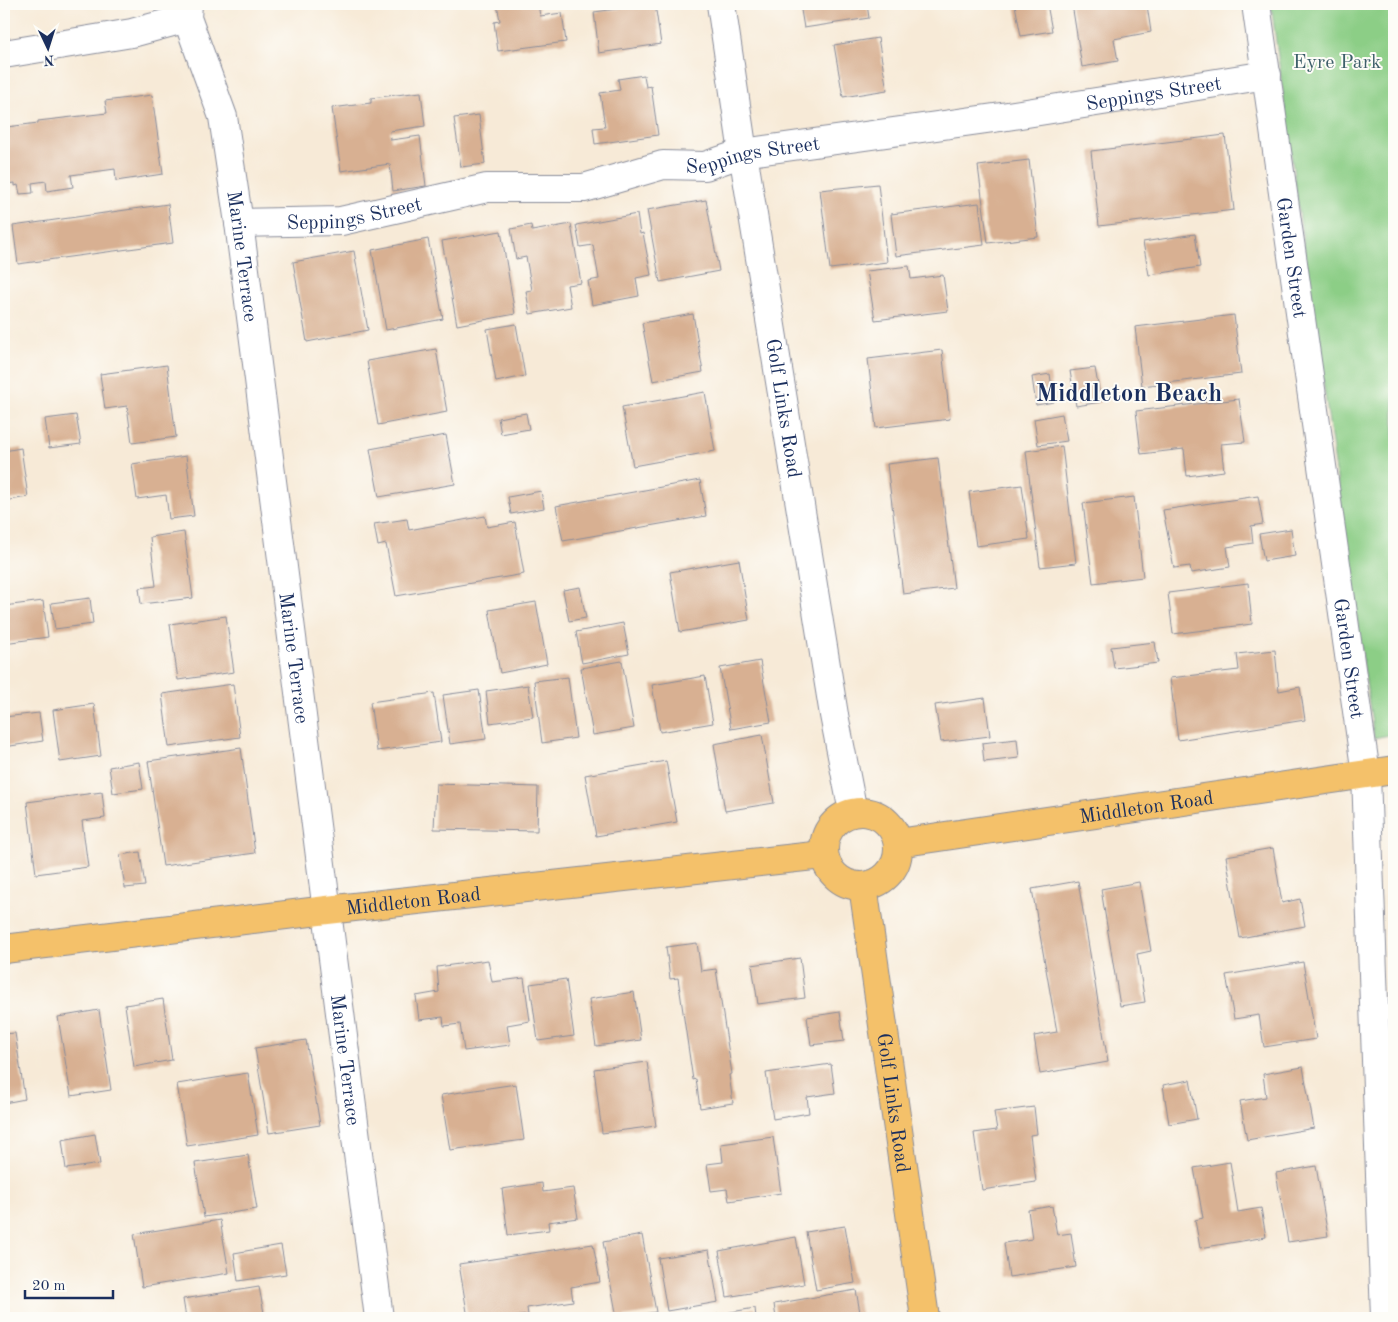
<svg xmlns="http://www.w3.org/2000/svg" width="1398" height="1322" font-family="'Old Standard TT',serif">
<rect width="100%" height="100%" fill="#fdfcf7"/>
<filter id="ink" filterUnits="userSpaceOnUse"><feTurbulence type="fractalNoise" baseFrequency=".02" numOctaves="2"/><feDisplacementMap in="SourceGraphic" scale="10" xChannelSelector="R" yChannelSelector="G"/><feConvolveMatrix kernelMatrix="1 2 1 2 8 2 1 2 1" color-interpolation-filters="sRGB"/></filter>
<filter id="wash" filterUnits="userSpaceOnUse"><feTurbulence type="fractalNoise" baseFrequency=".0096" numOctaves="4" result="noise"/><feDisplacementMap in="SourceGraphic" scale="20" xChannelSelector="R" yChannelSelector="G"/><feGaussianBlur stdDeviation="1.12" result="paint"/><feColorMatrix in="noise" values="0 0 0 0 0 0 0 0 0 0 0 0 0 0 0 0 0 1.4 0 .05"/><feComposite in="paint" operator="in"/></filter>
<g filter="url(#wash)">
<rect width="100%" height="100%" fill="#f7ead7"/>
<path fill="#8cce86" stroke="#547e72" d="M1271,4h123v730l-20,4 -76,-533z"/>
<g id="blocks">
<g fill="#d8b092">
<path d="M497,4h41l2,12 22,-3 4,29 -68,9 -4,-29 6,-1z"/>
<path d="M655,4l6,40 -62,9 -5,-41z"/>
<path d="M800,4h67l2,14 -65,10z"/>
<path d="M1022,4h25l5,27 -31,5 -6,-31z"/>
<path d="M1072,4h62l1,3 12,-2 4,27 -37,7 4,22 -36,6z"/>
<path d="M878,38l9,52 -44,7 -9,-52z"/>
<path d="M644,75l2,12 5,-1 7,49 -63,9 -2,-16 12,-1 -5,-34 20,-3 -2,-11z"/>
<path d="M421,92l4,34 -35,5 1,9 29,-4 6,50 -33,5 -3,-27 -49,7 -9,-63 39,-5v-5z"/>
<path d="M152,95l11,79 -47,7 -1,-12 -44,6 2,12 -26,4 -1,-10 -14,2 1,10 -13,1 -2,-9 -3,1v-3l-11,1v-55h3v-2l31,-4v-2l69,-8 -2,-12z"/>
<path d="M479,115l6,49 -24,3 -7,-49z"/>
<path d="M1225,135l9,75 -135,16 -8,-75z"/>
<path d="M1029,160l9,77 -50,6 -10,-77z"/>
<path d="M878,184l9,78 -57,7 -10,-79z"/>
<path d="M706,200l13,71 -59,11 -13,-72z"/>
<path d="M979,203l5,42 -88,11 -5,-42z"/>
<path d="M168,204l5,39 -155,21 -5,-38z"/>
<path d="M637,214l3,20 3,-1 8,42 -15,3 3,18 -47,9 -4,-24 11,-2 -6,-34 -13,2 -4,-22z"/>
<path d="M571,224l10,59 -14,2 4,22 -41,7 -4,-23 6,-1 -6,-33 -10,2 -5,-30 20,-4 1,6z"/>
<path d="M501,231l14,83 -58,11 -15,-84z"/>
<path d="M1195,234l5,33 -51,8 -6,-33z"/>
<path d="M428,239l15,80 -57,11 -14,-80z"/>
<path d="M354,251l14,79 -61,12 -14,-80z"/>
<path d="M909,266l2,13 32,-4 5,36 -73,9 -8,-49z"/>
<path d="M693,314l10,58 -50,9 -11,-58z"/>
<path d="M1234,315l7,59 -99,12 -7,-59z"/>
<path d="M516,324l9,52 -29,6 -9,-53z"/>
<path d="M436,349l11,63 -69,13 -11,-64z"/>
<path d="M942,350l8,69 -74,9 -8,-69z"/>
<path d="M167,365l9,72 -44,6 -5,-37 -22,3 -5,-35z"/>
<path d="M1095,368l6,34 -25,4 -6,-35z"/>
<path d="M1050,374l4,28 -18,3 -4,-28z"/>
<path d="M705,392l10,59 -82,15 -11,-59z"/>
<path d="M1239,399l6,43 -24,2 3,27 -37,5 -3,-27 -43,5 -5,-43z"/>
<path d="M526,413l3,16 -28,5 -3,-16z"/>
<path d="M1062,414l5,27 -29,4 -4,-26z"/>
<path d="M76,415l5,29 -32,4 -4,-29z"/>
<path d="M446,435l9,49 -76,13 -9,-48z"/>
<path d="M1062,446l14,117 -36,4 -14,-116z"/>
<path d="M21,448l7,49 -24,4v-50z"/>
<path d="M186,456l8,60 -25,3 -3,-24 -29,4 -5,-35z"/>
<path d="M938,458l16,130 -51,6 -16,-130z"/>
<path d="M700,480l6,36 -143,25 -7,-35z"/>
<path d="M1022,485l7,54 -53,7 -7,-54z"/>
<path d="M541,491l3,17 -33,6 -3,-17z"/>
<path d="M1258,496l5,28 -12,2 2,17 -26,4 3,20 -39,6 -1,-7 -16,2 -11,-58z"/>
<path d="M1134,497l9,80 -50,6 -10,-80z"/>
<path d="M485,516l2,11 28,-5 9,52 -128,22 -10,-52 -8,2 -4,-22 33,-5 2,11z"/>
<path d="M1291,529l4,27 -31,5 -5,-27z"/>
<path d="M184,532l9,66 -52,6 -2,-16 17,-2 -6,-49z"/>
<path d="M739,560l10,60 -69,12 -10,-60z"/>
<path d="M1248,583l4,41 -79,10 -5,-41z"/>
<path d="M580,587l6,31 -17,3 -6,-31z"/>
<path d="M90,598l3,26 -38,5 -4,-26z"/>
<path d="M43,601l5,36 -44,6v-37z"/>
<path d="M536,602l11,62 -47,9 -11,-63z"/>
<path d="M226,616l8,56 -56,8 -8,-56z"/>
<path d="M623,623l6,31 -47,9 -6,-31z"/>
<path d="M1155,642l3,21 -44,5 -3,-21z"/>
<path d="M1275,650l4,41 21,-4 5,33 -127,20 -8,-62 69,-8 -2,-16z"/>
<path d="M622,661l12,67 -41,7 -12,-67z"/>
<path d="M760,661l11,61 -40,7 -11,-61z"/>
<path d="M705,676l8,47 -53,9 -8,-47z"/>
<path d="M568,677l8,61 -34,5 -8,-62z"/>
<path d="M233,684l7,53 -71,10 -7,-53z"/>
<path d="M528,685l5,32 -43,6 -4,-32z"/>
<path d="M479,690l7,49 -36,5 -7,-49z"/>
<path d="M434,693l7,49 -64,9 -7,-49z"/>
<path d="M985,698l5,38 -49,6 -6,-37z"/>
<path d="M94,704l7,52 -41,6 -7,-52z"/>
<path d="M39,713l4,28 -39,6v-30z"/>
<path d="M762,735l12,68 -49,8 -11,-67z"/>
<path d="M1017,739l2,19 -35,4 -2,-19z"/>
<path d="M241,748l14,105 -92,13 -15,-105z"/>
<path d="M666,761l11,61 -81,14 -11,-61z"/>
<path d="M139,762l4,27 -30,4 -4,-26z"/>
<path d="M436,784l102,3 -1,44 -103,-2z"/>
<path d="M102,792l3,26 -23,3 6,46 -52,7 -9,-72z"/>
<path d="M1273,848l9,55 18,-4 5,27 -65,12 -14,-82z"/>
<path d="M140,852l5,34 -20,2 -5,-33z"/>
<path d="M1078,881l30,181 -68,12 -6,-38 23,-4 -25,-143z"/>
<path d="M1139,882l12,69 -14,3 8,48 -25,4 -19,-117z"/>
<path d="M697,943l4,28 15,-2 16,105 -3,1 4,28 -33,5 -4,-29 -3,1 -15,-102 -8,1 -4,-32z"/>
<path d="M800,958l5,40 -47,6 -6,-39z"/>
<path d="M488,960l4,22 32,-4 6,43 -23,4 3,20 -46,6 -4,-27 -16,2 -1,-9 -24,3 -3,-24 23,-4 -2,-25z"/>
<path d="M1303,962l13,77 -52,8 -5,-32 -25,4 -8,-44z"/>
<path d="M566,979l8,57 -36,5 -8,-57z"/>
<path d="M634,992l7,48 -45,6 -7,-47z"/>
<path d="M163,999l9,61 -38,7 -9,-62z"/>
<path d="M99,1010l12,80 -40,6 -13,-79z"/>
<path d="M840,1012l4,29 -33,4 -4,-28z"/>
<path d="M15,1033l10,66 -21,4v-69z"/>
<path d="M306,1040l14,85 -51,8 -14,-85z"/>
<path d="M647,1062l9,64 -54,7 -8,-64z"/>
<path d="M831,1064l4,29 -28,4 2,16 -36,6 -7,-46z"/>
<path d="M1303,1067l11,61 -67,12 -7,-39 26,-4 -3,-23z"/>
<path d="M248,1073l10,62 -71,11 -10,-62z"/>
<path d="M1190,1080l7,39 -28,5 -6,-39z"/>
<path d="M516,1084l8,56 -74,10 -9,-55z"/>
<path d="M1034,1107l3,27 -7,1 6,47 -54,8 -8,-57 23,-3 -3,-18z"/>
<path d="M95,1134l5,30 -34,5 -4,-29z"/>
<path d="M773,1137l8,56 -52,8 -2,-12 -16,2 -4,-27 16,-2 -2,-18z"/>
<path d="M248,1155l9,54 -53,8 -9,-54z"/>
<path d="M1230,1162l8,50 23,-4 5,29 -66,11 -5,-28 8,-2 -9,-50z"/>
<path d="M1316,1166l12,70 -40,6 -12,-69z"/>
<path d="M542,1183l1,9 30,-4 5,30 -30,4 1,8 -41,5 -6,-46z"/>
<path d="M1052,1206l5,29 14,-2 5,34 -67,10 -5,-34 28,-4 -4,-29z"/>
<path d="M220,1220l9,53 -87,14 -8,-53z"/>
<path d="M845,1226l10,57 -39,7 -10,-58z"/>
<path d="M642,1235l14,77 -39,6 -14,-76z"/>
<path d="M796,1237l8,47 -77,13 -8,-46z"/>
<path d="M593,1244l7,38 -29,5 2,14 -46,7 1,7 -22,3h-38l-9,-54z"/>
<path d="M281,1245l5,29 -48,7 -4,-28z"/>
<path d="M709,1250l9,52 -51,9 -9,-53z"/>
<path d="M259,1287l6,31h-79l-3,-19z"/>
<path d="M856,1290l5,28h-85l-2,-14z"/>
<path d="M755,1308l1,10h-55v-1z"/>
</g>
</g>
</g>
<g filter="url(#ink)">
<use href="#blocks" fill-opacity="0" stroke="#898c9a" stroke-width="1"/>
<g fill="none" stroke-linecap="round" stroke-linejoin="round">
<g stroke="#898c9a" stroke-width="30">
<g id="minor">
<path id="s1" d="M188,4l-1,14 36,99 16,106 140,1095"/>
<path id="s2" d="M721,4l22,149 91,562 19,97"/>
<path id="s3" d="M1256,4l110,770 19,544"/>
<path d="M4,54l128,-21 55,-15"/>
<path id="s4" d="M239,223l102,-2 146,-33h97l79,-23 42,1 38,-13 258,-36 266,-42"/>
</g>
</g>
<g stroke="#898c9a" stroke-width="30">
<g id="major">
<circle cx="861" cy="849" r="37"/>
<path id="s5" d="M898,843l496,-73"/>
<path id="s6" d="M863,886l62,432"/>
<path id="s7" d="M4,949l323,-39 496,-55"/>
</g>
</g>
<use href="#minor" stroke="#fff" stroke-width="28"/>
<use href="#major" stroke="#f4c16b" stroke-width="28"/>
</g>
</g>
<g text-anchor="middle" stroke-width="4" stroke-linejoin="round" paint-order="stroke">
<g font-size="20" fill="#3d5f6a" stroke="#fdfcf7">
<text x="1337" y="68">Eyre Park</text>
</g>
<g font-size="20" fill="#1b2f5e" stroke="#fdfcf7">
<text dy="7" stroke="none"><textPath href="#s4" startOffset="928">Seppings Street</textPath></text>
<text dy="7" stroke="none"><textPath href="#s4" startOffset="522">Seppings Street</textPath></text>
<text dy="7" stroke="none"><textPath href="#s4" startOffset="116">Seppings Street</textPath></text>
<text dy="7" stroke="none"><textPath href="#s1" startOffset="260">Marine Terrace</textPath></text>
<text dy="7" stroke="none"><textPath href="#s3" startOffset="256">Garden Street</textPath></text>
<text dy="7" stroke="none"><textPath href="#s2" startOffset="409">Golf Links Road</textPath></text>
<text dy="7" stroke="none"><textPath href="#s1" startOffset="665">Marine Terrace</textPath></text>
<text dy="7" stroke="none"><textPath href="#s3" startOffset="661">Garden Street</textPath></text>
<text dy="7" stroke="none"><textPath href="#s5" startOffset="251">Middleton Road</textPath></text>
<text dy="7" stroke="none"><textPath href="#s7" startOffset="412">Middleton Road</textPath></text>
<text dy="7" stroke="none"><textPath href="#s1" startOffset="1070">Marine Terrace</textPath></text>
<text dy="7" stroke="none"><textPath href="#s6" startOffset="219">Golf Links Road</textPath></text>
</g>
<g font-size="25" font-weight="bold" fill="#1b2f5e" stroke="#fdfcf7">
<text x="1129" y="401">Middleton Beach</text>
</g>
</g>
<rect width="1398" height="1322" fill="none" stroke="#fdfcf7" stroke-width="20"/>
<g transform="translate(48 48) rotate(176)" stroke="#fdfcf7" stroke-width="4" paint-order="stroke">
<path d="M0-4L9 19L0 12L-9 19Z" fill="#1b2f5e"/>
<text y="-8" font-size="14" font-weight="bold" text-anchor="middle" fill="#1b2f5e">N</text>
</g>
<path d="M25 1290v8h88v-8" fill="none" stroke="#1b2f5e" stroke-width="2.5"/>
<text x="32" y="1290" font-size="15" fill="#1b2f5e" stroke="#fdfcf7" stroke-width="4" paint-order="stroke">20 m</text>
</svg>
